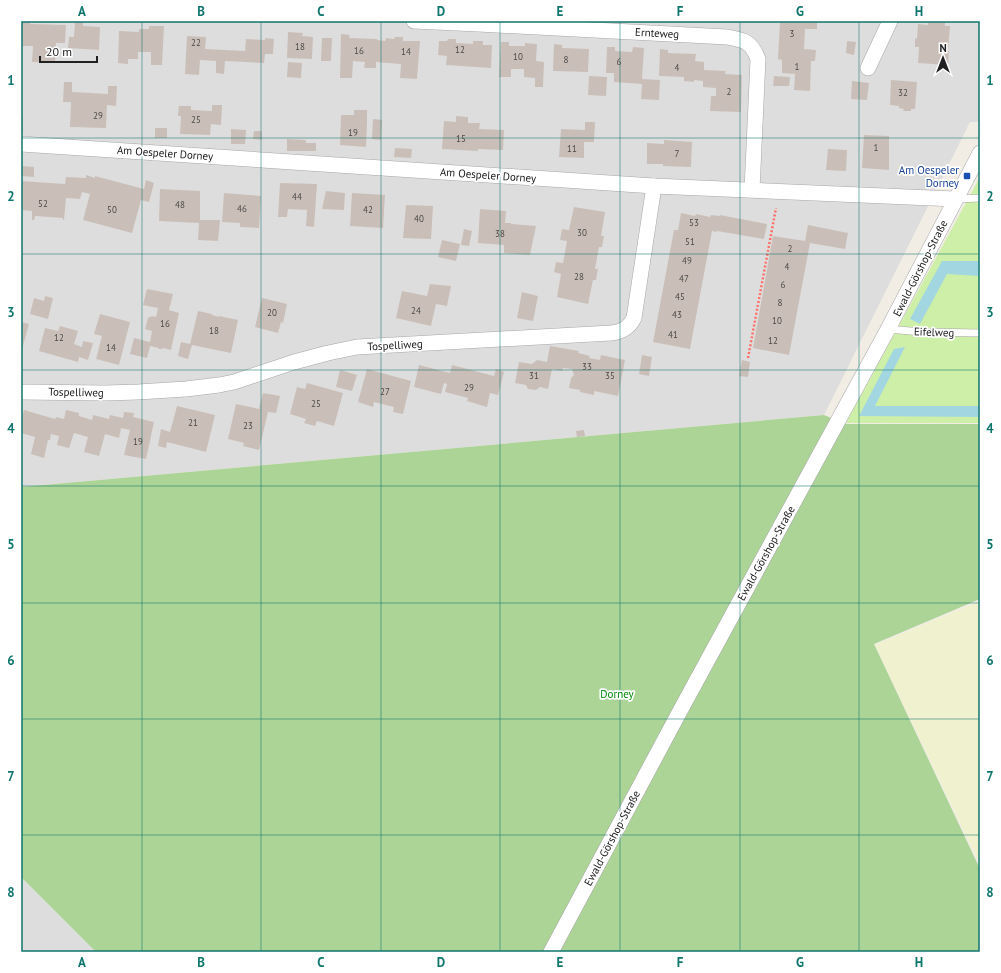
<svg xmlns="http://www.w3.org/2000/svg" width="1001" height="973" font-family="'PT Sans',sans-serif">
<rect width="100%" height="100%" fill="#f1ede5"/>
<g fill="#dedddd">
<path d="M21,21h959v101h-10l-146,293 -803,72z"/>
<path d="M21,877l75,75h-75z"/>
</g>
<path fill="#f0f1cf" d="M980,601v264l-105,-220z"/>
<path fill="#ceefa7" d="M980,177v246h-134z"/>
<path fill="#acd496" d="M824,415l22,9h134v175l-106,45 106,225v83h-884l-75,-75v-390z"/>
<g fill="#a2d7e2">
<path d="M942,261h38v15l-33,-2 -27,50 -10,-5z"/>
<path d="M905,347l-30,59h105v11l-121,-1 35,-67z"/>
</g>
<g fill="#cabfb8">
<path d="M21,21h9v3l36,1 -1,18h-9l-1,20 -23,-1 1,-16h-12z"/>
<path d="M780,21h37v8h-12l-1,20 12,1 -1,11h-4l-1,30 -16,-1 1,-16 -13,-1v-13l-4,-1z"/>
<path d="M928,21h17v5h5l-2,25h1l-1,14 -30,-2 1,-16h-4v-9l2,1 1,-15 10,1z"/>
<path d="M75,22h8v4l17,1 -1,23 -31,-2 1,-11h5z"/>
<path d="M149,26h15l-2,39h-11v-13h-13v7h-10v5l-10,-1 1,-32 20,1v-3h10z"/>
<path d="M288,32l15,1 -1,3 11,1 -1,22 -25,-1z"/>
<path d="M341,34l9,1 -1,3 28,1v1l8,1 1,-3 8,1 1,-2h8v4h17l-3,38 -17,-1 1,-14 -25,-2v6h-12l1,-6 -12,-1 -1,17h-12z"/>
<path d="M187,36l19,1 -1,12 40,2 1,-12 19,1v-2l9,1 -1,15h-8l-1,9 -39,-2 -1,13 -8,-1v-12l-16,-1 -1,15 -14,-1z"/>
<path d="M322,38h10l-1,23h-10z"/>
<path d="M448,39h8v4l17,1v-3h10v4h9l-1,23 -45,-3 1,-9 -9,-1 1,-14h8z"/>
<path d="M847,41l9,1 -2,13 -8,-2z"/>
<path d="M501,42h8v4h16v-3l12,1 -1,17 8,1 -1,25h-8v-9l-11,-1v-8h-13v8h-12z"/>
<path d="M554,44l8,1v3l27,1 -1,23 -35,-1z"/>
<path d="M607,47h8v4l17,1 1,-5 11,1 -2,31 18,1 -1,20 -18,-1 1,-15 -28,-2v-9h-8z"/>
<path d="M660,49l8,1v3l28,1 -1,7 9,1v8l22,1 -1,3 17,1 -1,37 -31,-1 1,-15h5v-8l-13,-1v-6l-9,-1v2l-10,-1v-4l-25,-1z"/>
<path d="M288,62l14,1 -1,15 -14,-1z"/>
<path d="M589,76l18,1 -1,19 -18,-1z"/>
<path d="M774,76l16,1 -1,9h-16z"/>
<path d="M891,80l26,2 -2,27h-4v2h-8l1,-2 -5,-1v-2l-9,-1z"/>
<path d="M852,81l17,2 -2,17 -16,-1z"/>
<path d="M64,82h8v10l36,2v-8h9l-1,20 -9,-1 -1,23 -36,-1 1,-25h-8z"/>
<path d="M212,105h10l-1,20 -10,-1 -1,11 -30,-1 1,-18h-3l1,-10h12v4l21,1z"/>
<path d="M354,110h13v12l-1,25 -26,-2 1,-30h13z"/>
<path d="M456,116l12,1v6h12l-1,6 25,1 -1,20 -25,-1v2l-36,-2 2,-28 12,1z"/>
<rect x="21" y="118" width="2" height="14"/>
<path d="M373,119l9,1 -1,20 -9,-1z"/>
<path d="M585,122h10l-1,20h-10v16l-25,-1 2,-28 24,1z"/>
<rect x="155" y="128" width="12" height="10"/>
<path d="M231,129l15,1 -1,14h-14z"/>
<path d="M254,131h8v9l-9,-1z"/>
<path d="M864,135l25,1v34l-27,-2z"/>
<path d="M287,139l19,1v3h10v8h-29z"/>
<path d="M664,140l28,2 -1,25 -28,-1v-2h-16v-21l17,1z"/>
<path d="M395,148l17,1 -1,9 -17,-1z"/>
<path d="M828,149l19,1 -1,21 -20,-1z"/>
<path d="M21,166l13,1v10l-13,-1z"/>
<path d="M86,175l9,3v-2l49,13 2,-9 8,3 -5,19 -8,-2 -9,33 -49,-13 7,-26 -8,-2 -2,7 -14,-1 -2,22h-1v-2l-28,-2 -1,4h-2v-9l-11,-1v-29l44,3 1,-7 20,1z"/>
<path d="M280,183l37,1 -3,43 -8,-1 1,-16 -19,-1 -1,8h-9z"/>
<path d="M160,189l40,2v29h20l-2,21 -20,-1 1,-17 -40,-2z"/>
<path d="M326,191l19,2 -1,17 -22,-1z"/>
<path d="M224,193l37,3 -2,32 -19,-1v-4l-18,-1z"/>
<path d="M352,193l33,2 -2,33 -33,-2z"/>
<path d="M406,205l27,1 -2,33 -28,-1z"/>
<path d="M574,207l31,5 -4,24h3l-2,11h-3l-4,22h3l-2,11h-3l-5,24 -31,-7 4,-23 -7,-2 2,-10 7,1 4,-22 -7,-1 2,-11 7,1z"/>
<path d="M480,209l26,2 -1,12h6v1l25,2 -6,29 -26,-2v-8l-26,-2z"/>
<path d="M681,213l14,3 1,-2 14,3 1,-2 9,1v-1l47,9 -3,15 -47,-8 -1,1 -4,-1 -22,118 -37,-7 21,-112h4z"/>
<path d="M808,225l40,8 -3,16 -35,-6 -21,112 -36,-7 20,-112 32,5z"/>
<path d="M464,229l8,2 -3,15 -8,-1z"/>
<path d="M442,240l18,4 -4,17 -18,-4z"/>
<path d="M430,284l21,2 -4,20 -11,-2 -5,22 -35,-8 6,-27 25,5z"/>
<path d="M147,289l26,5 -4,16 10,3 -8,37 -8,-2 -1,1h-4l1,-1 -9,-2 -3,12 -17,-4 4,-16 16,4 2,-11 -7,-2 3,-11 4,-2 4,1 2,-9 -15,-3z"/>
<path d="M522,292l16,4 -5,25 -16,-3z"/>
<path d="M45,296l8,2 -5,21 -18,-5 4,-16 10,3z"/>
<path d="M262,298l25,6 -4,19 -2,-1 -3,11 -23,-6z"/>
<path d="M198,311l14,3v1l7,2v-1l19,4 -7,33 -39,-8 -4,14 -10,-3 3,-14 9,2z"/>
<path d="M100,314l30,8 -11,43 -23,-6 6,-23 -8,-2z"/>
<path d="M21,322l8,2 -8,29z"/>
<path d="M60,326l18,5 -4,13 8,3 1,-6 10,2 -5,17 -9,-3 -1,5 -39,-11 6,-23 13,3z"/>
<path d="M550,346l29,5 -1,2 12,3 -1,2 11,2 1,-5 24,5 -7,36 -24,-5v4l-14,-3v-2l-11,-2 2,-10 3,-3 -2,-6 -9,-1 -1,3 -10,-2 -4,20 -8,-2 -4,3 -8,-1 -2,-4 -11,-2 4,-21 13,2 5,-4 10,2z"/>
<path d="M642,355l10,2 -3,19 -10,-2z"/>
<path d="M742,360l8,2 -2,15 -9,-1z"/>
<path d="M419,365l31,8 2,-8 42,11 2,-7 8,3 -6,23 -8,-2 -3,14 -20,-6 1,-3 -23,-6 2,-8 -3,-1 -3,11 -27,-7z"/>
<path d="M367,369l44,12 -8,33 -10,-2 1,-5 -20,-5 -1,5 -15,-5z"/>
<path d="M340,370l17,5 -5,16 -16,-4z"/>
<path d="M307,383l36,10 -9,33 -17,-5 -2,5 -11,-3 2,-4 -16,-5 7,-27 8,2z"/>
<path d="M263,393l17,3 -4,17 -8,-1 -9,38 -16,-4 1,-3 -16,-4 8,-35 23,5z"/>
<path d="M177,406l38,9 -9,37 -39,-10 -1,6 -8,-2 3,-17 9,3z"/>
<path d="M24,410l31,9 1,-2 8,2 2,-9 13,3v3l13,4 1,-5 16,4 1,-4 13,3 1,-6 10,1 -1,4 21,5 -8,37 -22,-4 6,-25 -9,-2 -2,10 -14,-4 -6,22 -15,-4 4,-15 -14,-4 -5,15 -12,-3 2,-9 -8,-2 -1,6h-2l-4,18 -13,-4 4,-17 -14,-4v-12z"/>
<path d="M584,430l1,6 -8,1 -1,-6z"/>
</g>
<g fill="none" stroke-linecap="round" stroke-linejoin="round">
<g stroke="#a7a7a7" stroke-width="8">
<g id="lane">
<path d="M956,199l24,-1"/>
<path d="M888,329l33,3 59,1"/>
</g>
</g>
<g stroke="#a7a7a7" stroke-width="16">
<g id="street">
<path d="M414,21l64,3 249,13c17,3 24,4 31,22l-6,131"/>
<path d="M868,68l22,-47"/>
<path d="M21,144l633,42 301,13"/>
<path d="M21,392l85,1 32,-1 48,-3 33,-4 15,-3 60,-20 34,-9 29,-6 254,-14c11,-1 18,-5 23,-15l20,-132"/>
<path d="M551,952l129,-241 208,-382 92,-176"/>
</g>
</g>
<path stroke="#ff7168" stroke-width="2.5" stroke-dasharray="2 2" stroke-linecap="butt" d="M748,358l28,-150"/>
<use href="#lane" stroke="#fff" stroke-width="7"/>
<use href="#street" stroke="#fff" stroke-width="15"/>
</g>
<path fill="none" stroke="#0f766e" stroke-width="1" stroke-opacity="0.55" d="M142,21v931M261,21v931M381,21v931M500,21v931M620,21v931M740,21v931M859,21v931M21,138h959M21,254h959M21,370h959M21,486h959M21,603h959M21,719h959M21,835h959"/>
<rect fill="#1a4fb4" stroke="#fff" stroke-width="1.5" x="963" y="172" width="8" height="8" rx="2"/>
<g text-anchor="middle" stroke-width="3.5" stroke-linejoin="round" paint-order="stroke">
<g font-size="9" fill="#4a4846">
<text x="792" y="37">3</text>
<text x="196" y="46">22</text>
<text x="300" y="50">18</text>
<text x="460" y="53">12</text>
<text x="359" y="54">16</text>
<text x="406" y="55">14</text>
<text x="518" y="60">10</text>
<text x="566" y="63">8</text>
<text x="619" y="65">6</text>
<text x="797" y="70">1</text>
<text x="677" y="71">4</text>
<text x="729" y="95">2</text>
<text x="903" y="96">32</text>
<text x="98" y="119">29</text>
<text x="196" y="123">25</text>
<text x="353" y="136">19</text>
<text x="461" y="142">15</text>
<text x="876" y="151">1</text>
<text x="572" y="152">11</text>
<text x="677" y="157">7</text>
<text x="297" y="200">44</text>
<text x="43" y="207">52</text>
<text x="180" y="208">48</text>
<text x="242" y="212">46</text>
<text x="112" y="213">50</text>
<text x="368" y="213">42</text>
<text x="419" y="222">40</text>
<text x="694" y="226">53</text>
<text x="582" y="236">30</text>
<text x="500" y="237">38</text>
<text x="690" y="245">51</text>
<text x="790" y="252">2</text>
<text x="687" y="264">49</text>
<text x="787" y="270">4</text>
<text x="579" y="280">28</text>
<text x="684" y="282">47</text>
<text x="783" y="288">6</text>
<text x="680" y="300">45</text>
<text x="780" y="306">8</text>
<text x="416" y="314">24</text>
<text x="272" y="316">20</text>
<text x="677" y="318">43</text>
<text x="777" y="324">10</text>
<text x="165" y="327">16</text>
<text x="214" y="334">18</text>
<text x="673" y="338">41</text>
<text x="59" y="341">12</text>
<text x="773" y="344">12</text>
<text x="111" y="351">14</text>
<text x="587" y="370">33</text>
<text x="534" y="379">31</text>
<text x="610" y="379">35</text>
<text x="469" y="391">29</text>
<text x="385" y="395">27</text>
<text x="316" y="407">25</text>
<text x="193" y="426">21</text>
<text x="248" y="429">23</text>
<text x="138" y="445">19</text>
</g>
<g font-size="11" fill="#202020" stroke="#fff">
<text transform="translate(657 33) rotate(3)" y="4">Ernteweg</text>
<text transform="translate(165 153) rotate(4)" y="4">Am Oespeler Dorney</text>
<text transform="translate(488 175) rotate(4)" y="4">Am Oespeler Dorney</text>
<text transform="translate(920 268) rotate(-63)" y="4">Ewald-Görshop-Straße</text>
<text transform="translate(934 332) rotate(2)" y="4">Eifelweg</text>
<text transform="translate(395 345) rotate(-3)" y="4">Tospelliweg</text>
<text transform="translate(76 392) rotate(1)" y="4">Tospelliweg</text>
<text transform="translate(766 553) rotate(-61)" y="4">Ewald-Görshop-Straße</text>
<text transform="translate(612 838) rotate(-62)" y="4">Ewald-Görshop-Straße</text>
</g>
<g font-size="11" fill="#164399" stroke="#fff" text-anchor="end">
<text x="959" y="174">Am Oespeler<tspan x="959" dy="13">Dorney</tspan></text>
</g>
<g font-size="11" fill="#028a07" stroke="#fff">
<text x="617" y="698">Dorney</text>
</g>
</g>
<rect width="1001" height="973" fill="none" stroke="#ffffff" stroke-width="44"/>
<g transform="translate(943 58)" stroke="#ffffff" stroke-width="3" paint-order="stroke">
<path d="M0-3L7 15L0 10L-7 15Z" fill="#202020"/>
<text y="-6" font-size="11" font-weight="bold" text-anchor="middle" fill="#202020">N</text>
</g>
<path d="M40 56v6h57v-6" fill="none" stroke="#202020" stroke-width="2"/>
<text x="46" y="56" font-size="12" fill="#202020" stroke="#ffffff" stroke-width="3" paint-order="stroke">20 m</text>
<rect x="22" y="22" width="957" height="929" fill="none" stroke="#0f766e" stroke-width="1.5"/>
<g font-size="13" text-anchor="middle" font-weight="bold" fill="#0f766e">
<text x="82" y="16">A</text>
<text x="201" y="16">B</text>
<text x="321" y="16">C</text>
<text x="441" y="16">D</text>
<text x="560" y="16">E</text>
<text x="680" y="16">F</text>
<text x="800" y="16">G</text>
<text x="919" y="16">H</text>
<text x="11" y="85">1</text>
<text x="990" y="85">1</text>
<text x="11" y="201">2</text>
<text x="990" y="201">2</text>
<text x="11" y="317">3</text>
<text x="990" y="317">3</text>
<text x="11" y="433">4</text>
<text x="990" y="433">4</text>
<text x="11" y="549">5</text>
<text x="990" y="549">5</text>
<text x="11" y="665">6</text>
<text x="990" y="665">6</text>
<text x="11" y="781">7</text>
<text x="990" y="781">7</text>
<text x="11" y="897">8</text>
<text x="990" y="897">8</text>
<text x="82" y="967">A</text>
<text x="201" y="967">B</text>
<text x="321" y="967">C</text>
<text x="441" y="967">D</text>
<text x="560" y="967">E</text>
<text x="680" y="967">F</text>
<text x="800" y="967">G</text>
<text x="919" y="967">H</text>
</g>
</svg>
